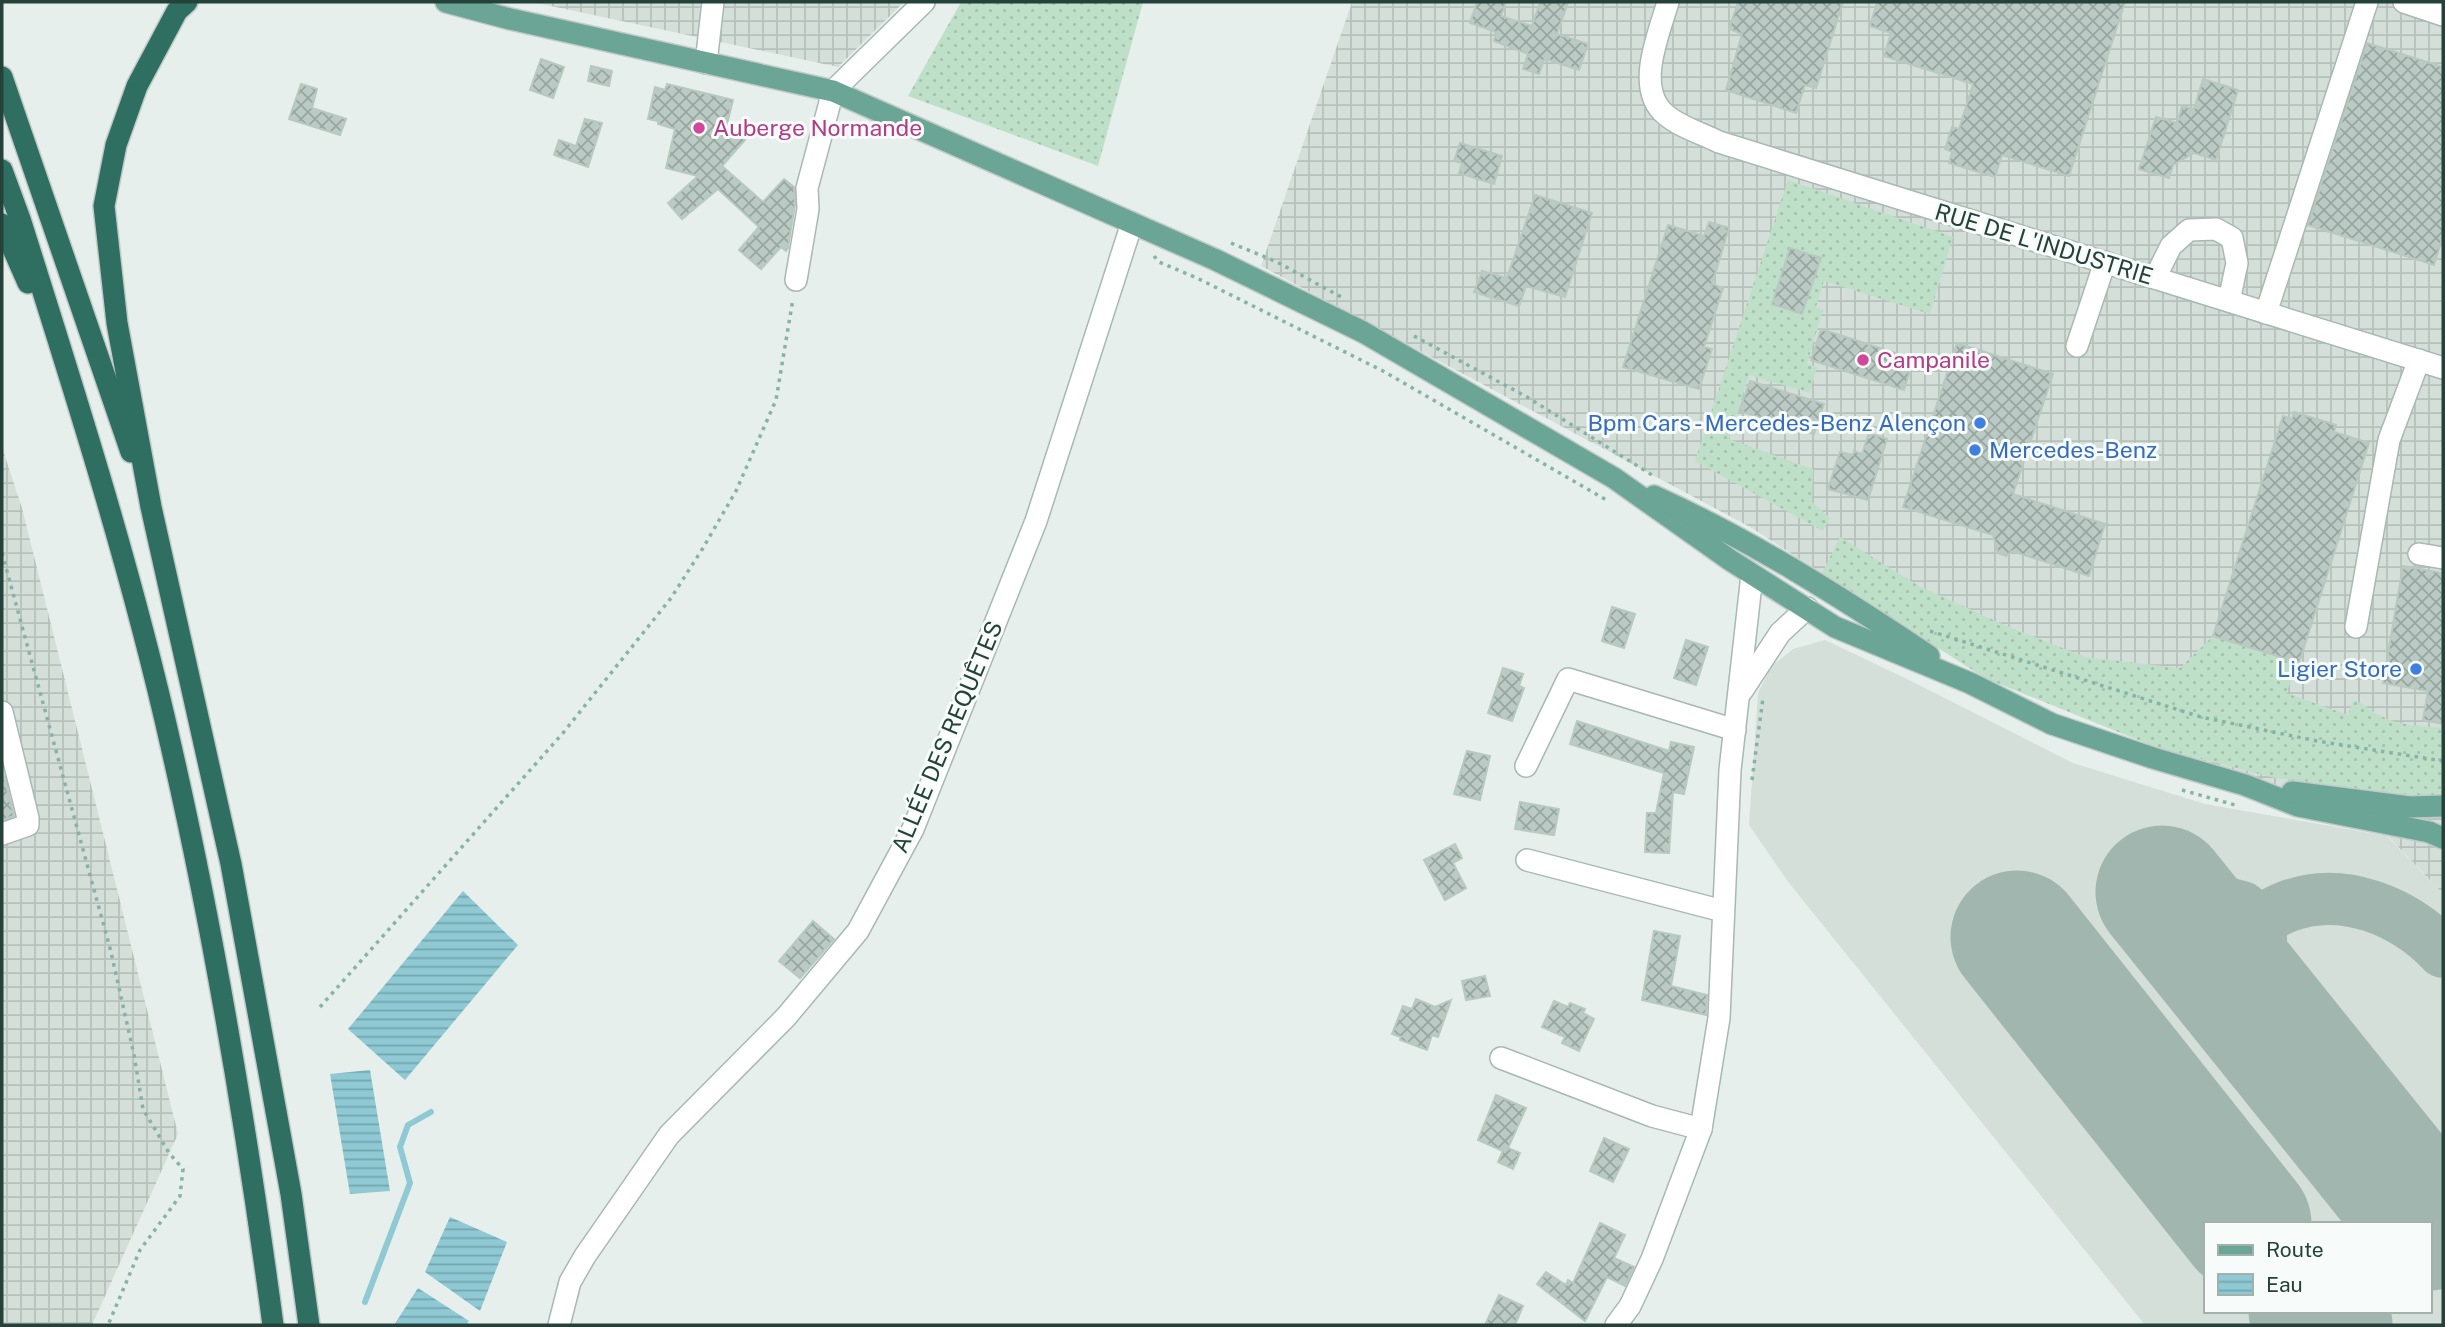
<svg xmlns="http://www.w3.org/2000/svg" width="2445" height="1327" font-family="'Public Sans',sans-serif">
<defs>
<pattern id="industrial-grid" width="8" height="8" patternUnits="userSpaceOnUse" patternTransform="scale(1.75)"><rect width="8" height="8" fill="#d4dfda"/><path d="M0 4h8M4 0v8" fill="none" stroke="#b6c1bc"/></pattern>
<pattern id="grass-dots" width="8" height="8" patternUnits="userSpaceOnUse" patternTransform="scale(1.75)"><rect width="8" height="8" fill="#bfe0c8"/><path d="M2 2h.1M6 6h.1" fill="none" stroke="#a4c1ad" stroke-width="1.8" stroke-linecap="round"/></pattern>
<pattern id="water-rules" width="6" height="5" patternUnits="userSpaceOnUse" patternTransform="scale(1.75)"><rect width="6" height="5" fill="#8ec9d4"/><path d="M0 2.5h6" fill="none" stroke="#74a5ad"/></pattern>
<pattern id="building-cross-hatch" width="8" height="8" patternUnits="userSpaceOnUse" patternTransform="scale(1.75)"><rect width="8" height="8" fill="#bbcac4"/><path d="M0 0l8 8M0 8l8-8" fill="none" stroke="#98a6a0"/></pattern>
</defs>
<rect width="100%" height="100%" fill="#e6efeb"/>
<path fill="#d4dfda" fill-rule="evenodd" d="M1825,640l84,40 164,83 132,41 182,32 56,58v431h-298l-356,-442 -40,-58 9,-132 14,-27 21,-17zM2205,1224h224v87h-224z"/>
<g fill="url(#industrial-grid)">
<path d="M532,2h372l-66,65z"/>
<path d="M1352,2h1091v892l-56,-59 -402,-157 -235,-151 -489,-261z"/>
<path d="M2,447l20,61 156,626 -86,191h-90z"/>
</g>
<g fill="url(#grass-dots)">
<path d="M961,2h182l-45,164 -190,-70z"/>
<path d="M1788,180l165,57 -23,77 -106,-33 -8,26 7,3 -16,54 10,3 -7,26 -61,-18 -20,64 84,30 -1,33 18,16 -7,13 -128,-70z"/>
<path d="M1840,537l79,49 83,38 83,33 95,11 33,-32 86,27 -13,30 62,22 5,-15c10,3 15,9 24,14 21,12 43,12 66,14v67l-14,2 -154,-19 -120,-31 -170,-69 -163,-105z"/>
</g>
<g fill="url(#water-rules)">
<path d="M463,891l55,54 -113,135 -57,-51z"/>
<path d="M370,1070l20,121 -40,3 -20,-120z"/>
<path d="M450,1217l57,25 -27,69 -55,-39z"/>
<path d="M418,1288l51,33 -3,4h-72z"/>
</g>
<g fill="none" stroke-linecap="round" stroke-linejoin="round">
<path stroke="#8ec9d4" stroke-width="6" d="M365,1302l45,-119 -10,-36 8,-22 23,-13"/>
<g stroke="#a2b6b0" stroke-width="52">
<path d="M2188,923l-2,-7 4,-7 4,-3 32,-3 16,4 14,12 5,13v11l-11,45 7,20"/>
<path d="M2211,950c24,-14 49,-32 75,-43 56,-22 118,4 157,45"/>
</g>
<g stroke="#a2b6b0" stroke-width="133">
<path d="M2162,892l267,332"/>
<path d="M2017,937l228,287"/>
<path d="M2315,1311l11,14"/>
</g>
</g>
<g fill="url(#building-cross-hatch)" stroke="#b8c9c2" stroke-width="2">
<path d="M1477,2h29l-5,14 31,10 8,-24h28l-11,32 31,10 -9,26 -30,-10h-5l-5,14 -16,-5 5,-15 -34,-13 2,-9 -26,-9z"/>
<path d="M1738,2h105l-27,86 -11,-3 -9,28 -70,-23 16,-56 -13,-5z"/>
<path d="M1877,2h248l-56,174 -67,-21 -7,22 -46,-14 3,-11 -7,-3 7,-22 7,2 14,-45 -89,-28 7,-23 -21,-7z"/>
<path d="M2367,43l76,24v169l-9,29 -126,-40z"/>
<path d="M541,59l23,8 -11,31 -23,-8z"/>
<path d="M591,66l21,5 -3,15 -21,-5z"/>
<path d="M2203,79l35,11 -22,70 -22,-7 -21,12 -4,13 -30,-9 17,-52 21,6 5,-17 12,3z"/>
<path d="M301,84l16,5 -5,19 34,11 -6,16 -51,-16z"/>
<path d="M667,84l66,16 -7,28 19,12 -23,26 41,36 21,-23 10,8 1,17 -7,44 -2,3 -5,-4 -20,22 -22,-19 20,-23 -41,-38 -36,30 -14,-16 30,-27 -32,-8 9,-39 -17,-5v-3l-10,-2 7,-32 10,3z"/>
<path d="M585,119l17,4 -14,44 -34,-12 5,-15 17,6z"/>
<path d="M1460,143l42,13 -8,28 -35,-11 3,-10 -8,-2z"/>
<path d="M1535,195l57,18 -27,84 -39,-11 -7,20 -45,-14 8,-21 25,7z"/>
<path d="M1709,222l20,6 -17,56 11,4 -19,59 8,2 -13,40 -76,-22 45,-142 36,11z"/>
<path d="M1790,248l31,10 -19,56 -30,-10z"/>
<path d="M1821,329l93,30 -10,31 -93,-30z"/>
<path d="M1957,343l96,31 -40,120 92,30 -16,52 -77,-25 -6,5 -8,-3 -5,-18 -90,-28z"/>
<path d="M1750,381l74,23 -10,30 -75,-23z"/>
<path d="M2294,412l42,13 -2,7 35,11 -70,220 -86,-27 70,-220 9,3z"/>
<path d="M1869,433l18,6 -19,61 -40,-11 12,-37 13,3 1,-4 8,3z"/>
<path d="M2403,566l40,7v151l-20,-4 5,-29 -45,-8z"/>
<path d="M1612,607l23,7 -11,34 -22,-7z"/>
<path d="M1686,640l22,7 -12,38 -22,-7z"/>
<path d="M1503,668l20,6 -4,12 5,2 -12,33 -24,-8z"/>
<path d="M1577,721l92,30 2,-9 23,5 -10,47 -11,-2 -4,61 -24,-1 2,-39h9l8,-40 -94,-29z"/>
<path d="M1467,751l23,5 -10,44 -26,-6z"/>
<path d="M2,770l12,46 -12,4z"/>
<path d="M1520,802l39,7 -5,26 -39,-6z"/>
<path d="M1455,844l7,14 -9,5 13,25 -21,12 -21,-40z"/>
<path d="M813,921l21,18 -34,39 -21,-17z"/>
<path d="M1654,931l26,5 -9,50 36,9 -1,20 -64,-15z"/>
<path d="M1485,976l5,20 -24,4 -4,-19z"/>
<path d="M1416,999l19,8 16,-7 -13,37 -6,-2 -5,15 -27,-10 1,-3 -9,-3 11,-28 9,3z"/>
<path d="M1554,1001l14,6 2,-4 15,6 -2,4 11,6 -15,32 -17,-8 3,-6 -23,-10z"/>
<path d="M1496,1095l30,13 -18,40 12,5 -7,16 -15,-7 5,-11 -25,-11z"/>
<path d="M1604,1138l25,11 -16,33 -23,-11z"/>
<path d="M1600,1223l25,12 -11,23 20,9 -9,19 -18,-9 -22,44 -48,-37 9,-12 20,13 2,-5 5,3z"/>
<path d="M1499,1295l24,11 -8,19h-30z"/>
</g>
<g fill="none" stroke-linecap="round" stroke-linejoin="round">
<g stroke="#a8b8b2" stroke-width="24">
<g id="minor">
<path d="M1668,2c-9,32 -34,87 -2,113 14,12 37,19 53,27l724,226"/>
<path d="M2404,2l39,13"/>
<path d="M706,63l7,-61"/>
<path d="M2155,278l16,-32 18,-16 27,-1 16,9 5,25 -8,38"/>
<path d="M796,280l12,-71 -1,-21 26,-97 91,-89"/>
<path d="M2266,313l101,-311"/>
<path d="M2077,346l28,-84"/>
<path d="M2419,554l24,4"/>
<path d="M2356,627l33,-187 30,-80"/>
<path d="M1742,691l38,-58 27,-25"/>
<path d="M2,712l26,106v7l-26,9"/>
<path d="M1526,766l42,-87 167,51"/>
<path d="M1527,860l196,51"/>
<path d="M1501,1058l151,58 49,13"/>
<path d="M559,1325l11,-43 15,-26 84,-121 117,-118 72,-86 55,-102 123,-308 96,-298"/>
<path d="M1616,1325l14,-19 22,-47 49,-130 18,-111 11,-248 22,-195"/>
</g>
</g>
<g stroke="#c2cac8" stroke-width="24">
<g id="major">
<path d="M446,2l64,17 323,72 383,169 147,72 251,146 116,82 105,67 135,56 82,41 101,34 92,27 53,21 131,26 14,6"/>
<path d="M1654,496c97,44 187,101 275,160"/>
<path d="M2292,792l118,15 33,-1"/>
</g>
</g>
<g stroke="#c2cac8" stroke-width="24">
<g id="highway">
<path d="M187,2l-10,9 -40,75 -21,59 -12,61 13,117 34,184 80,357 60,330 18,131"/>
<path d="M2,77l129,375"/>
<path d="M2,170l18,49c55,174 111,349 151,527 44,191 76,385 102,579"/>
<path d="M2,224l26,59"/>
</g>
</g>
<g stroke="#86b3a5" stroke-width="3.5" stroke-dasharray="3.5 5" stroke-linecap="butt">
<path d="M1231,243l46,19 66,36"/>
<path d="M1154,256l5,6 38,16 186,93 225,130"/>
<path d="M1414,336l113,61 125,78"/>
<path d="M2,553l109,399 23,103 9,54 26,44 14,16 -3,27 -40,54 -32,75"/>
<path d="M1930,631l271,86 116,24 126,20"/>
<path d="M1752,780l11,-82"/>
<path d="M2182,790l53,15"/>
<path d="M320,1007l243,-274 108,-135 32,-50 33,-57 40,-91 17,-101"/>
</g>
<use href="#minor" stroke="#fff" stroke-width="21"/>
<use href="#major" stroke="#6aa596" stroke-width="21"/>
<use href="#highway" stroke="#2f6f62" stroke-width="21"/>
</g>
<g fill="#d1479c" stroke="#f7fbf9" stroke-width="2.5">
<circle cx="699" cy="128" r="7"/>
<circle cx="1863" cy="360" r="7"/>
</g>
<g fill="#3f7fe0" stroke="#f7fbf9" stroke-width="2.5">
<circle cx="1980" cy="423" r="7"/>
<circle cx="1975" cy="450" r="7"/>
<circle cx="2416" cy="669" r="7"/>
</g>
<g text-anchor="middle" stroke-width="6" stroke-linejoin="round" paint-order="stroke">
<g font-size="23" fill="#b23c85" stroke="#f7fbf9" text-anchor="start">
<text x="713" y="136">Auberge Normande</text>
<text x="1877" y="368">Campanile</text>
</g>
<g font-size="23" fill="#24423a" stroke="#f7fbf9">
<text transform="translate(2044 244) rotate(17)" y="8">RUE DE L'INDUSTRIE</text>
<text transform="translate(947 737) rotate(-67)" y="8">ALLÉE DES REQUÊTES</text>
</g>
<g font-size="23" fill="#366cbe" stroke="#f7fbf9" text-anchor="end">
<text x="1966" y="431">Bpm Cars - Mercedes-Benz Alençon</text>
<text x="1989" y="458" text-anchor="start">Mercedes-Benz</text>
<text x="2402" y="677">Ligier Store</text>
</g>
</g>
<rect width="2445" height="1327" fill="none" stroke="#24423a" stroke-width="7"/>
<rect x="2204" y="1222" width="228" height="91" fill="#f7fbf9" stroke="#a3b1ad" stroke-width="2"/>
<rect x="2218" y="1245" width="35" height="10" fill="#6aa596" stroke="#a3b1ad" stroke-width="2"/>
<text x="2266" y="1257" font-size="21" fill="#24423a">Route</text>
<rect x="2218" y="1274" width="35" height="21" fill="url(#water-rules)" stroke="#a3b1ad" stroke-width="2"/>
<text x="2266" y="1292" font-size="21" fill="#24423a">Eau</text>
</svg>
